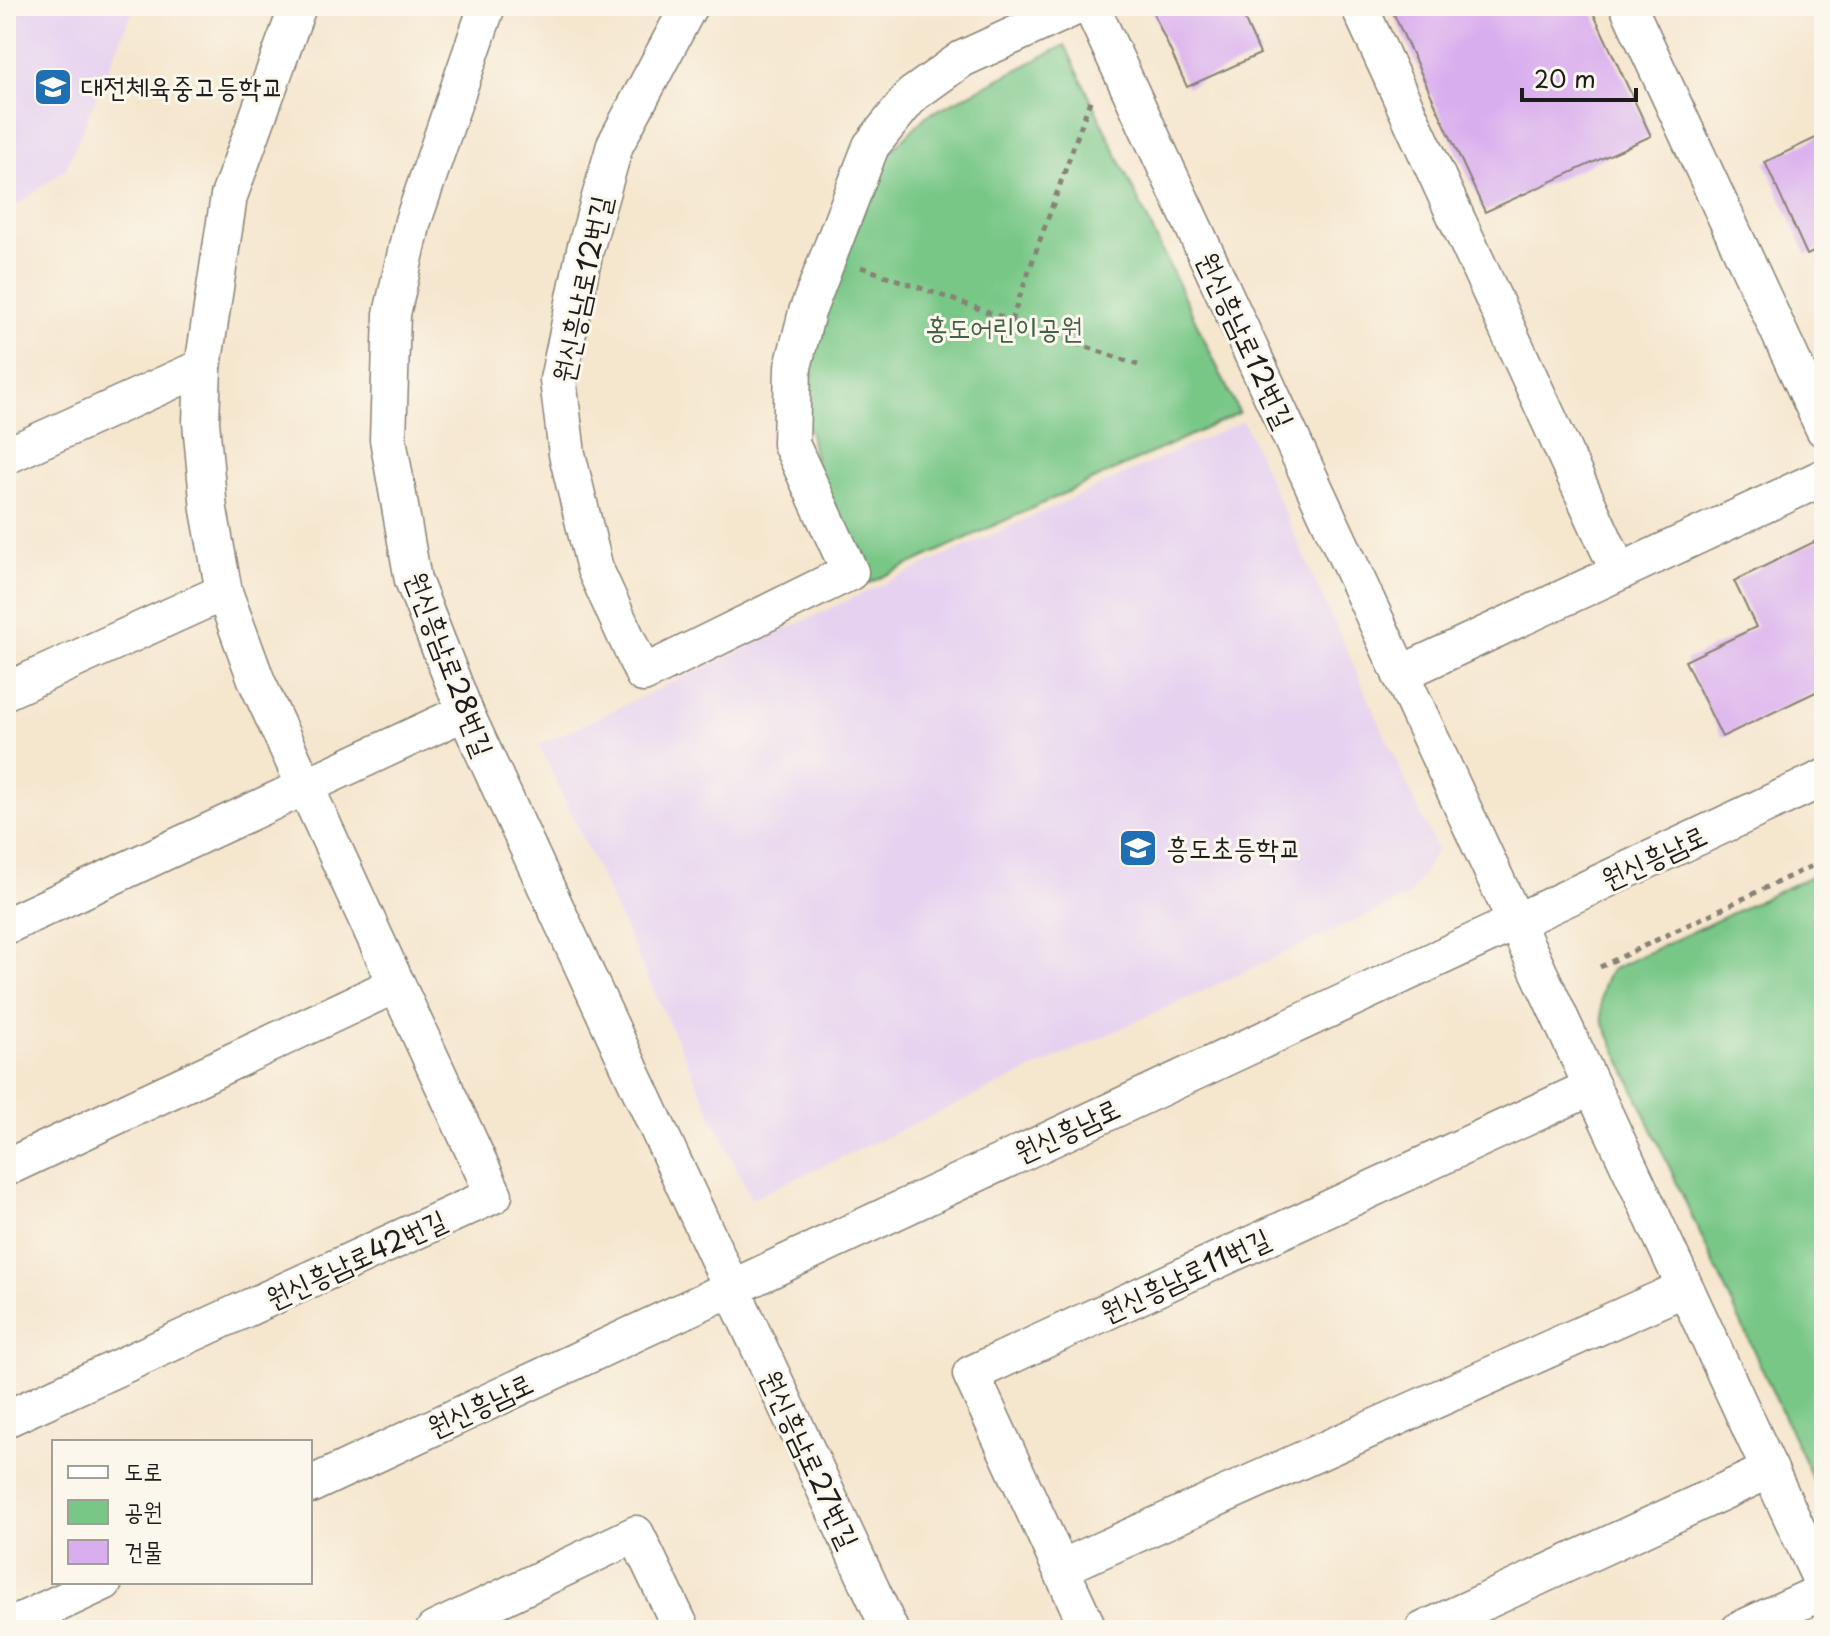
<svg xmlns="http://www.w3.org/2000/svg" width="1830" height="1636" font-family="'Playpen Sans','Poor Story',sans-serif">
<rect width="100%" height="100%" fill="#fbf7ec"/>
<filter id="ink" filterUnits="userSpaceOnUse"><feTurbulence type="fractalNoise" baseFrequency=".0125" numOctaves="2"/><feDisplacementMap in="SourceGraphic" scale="16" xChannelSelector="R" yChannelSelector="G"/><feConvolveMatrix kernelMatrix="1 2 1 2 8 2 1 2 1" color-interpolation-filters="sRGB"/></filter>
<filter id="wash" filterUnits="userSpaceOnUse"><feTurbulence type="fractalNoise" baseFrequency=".006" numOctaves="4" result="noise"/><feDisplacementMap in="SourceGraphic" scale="32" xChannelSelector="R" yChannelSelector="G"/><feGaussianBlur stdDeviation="1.8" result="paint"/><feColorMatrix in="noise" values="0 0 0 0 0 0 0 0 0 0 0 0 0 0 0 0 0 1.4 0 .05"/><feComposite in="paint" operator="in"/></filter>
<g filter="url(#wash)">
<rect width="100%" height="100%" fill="#f5e6ce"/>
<g fill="#e6d2f0">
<path d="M6,6h129l-69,162 -60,46z"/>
<path d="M1243,421l194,429 -28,46 -658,303 -212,-454 331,-155z"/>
</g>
<g fill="#78c787" stroke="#4a7252" stroke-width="2">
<path d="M1065,45l174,368 -370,170 -53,-117 -11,-60 8,-69 73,-181 40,-40z"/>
<path d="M1824,870v634l-222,-484c-2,-21 -2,-33 9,-50z"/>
</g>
<g id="blocks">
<g fill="#d9aeee">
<path d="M1150,6h115l-22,10 17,38 -73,33z"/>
<path d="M1390,6h200l61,130 -166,76z"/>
<path d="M1824,134v113l-17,8 -42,-93z"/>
<path d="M1824,537v151l-102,49 -37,-76 71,-34 -22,-46z"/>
</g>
</g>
</g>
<g filter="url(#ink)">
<use href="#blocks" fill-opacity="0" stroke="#888175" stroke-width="2"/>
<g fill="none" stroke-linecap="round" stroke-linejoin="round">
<g stroke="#888175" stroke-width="39">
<g id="minor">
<path d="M487,6l-74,215 -21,93 -4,125 25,141 52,132 425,918"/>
<path d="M689,6l-74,139 -30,105 -27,130 9,74 28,115 48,105 207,-102 -59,-128 2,-77 14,-55 64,-166 41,-51 50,-36 116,-53"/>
<path d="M1091,6l733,1581"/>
<path d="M1359,6l260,566"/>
<path d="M1628,6l196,423"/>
<path d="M6,456l197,-89"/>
<path d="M1400,674l424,-197"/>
<path d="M6,691l218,-99"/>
<path d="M6,926l459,-214"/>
<path d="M6,1168l391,-184"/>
<path d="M6,1419l488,-224 -237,-513 -33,-90 -15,-82 -8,-88 2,-55 26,-171 69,-190"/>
<path d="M310,1485l1514,-707"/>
<path d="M1061,1568l624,-280"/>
<path d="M6,1628l98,-46"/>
<path d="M434,1630l202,-96 46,96"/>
<path d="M1089,1630l-118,-256 621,-287"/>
<path d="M1423,1630l347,-160"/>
<path d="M1739,1630l85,-39"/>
</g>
</g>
<g stroke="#888175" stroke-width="5" stroke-dasharray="6 6" stroke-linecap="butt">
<path d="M861,267l277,98"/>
<path d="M1011,321l80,-223"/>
<path d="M1600,967l224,-107"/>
</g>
<use href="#minor" stroke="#fff" stroke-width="36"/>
</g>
</g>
<defs>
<g id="school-square" transform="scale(2)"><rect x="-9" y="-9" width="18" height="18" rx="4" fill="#1f6fb2" stroke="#fbf7ec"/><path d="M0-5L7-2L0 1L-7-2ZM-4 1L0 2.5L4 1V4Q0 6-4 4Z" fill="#fff"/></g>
</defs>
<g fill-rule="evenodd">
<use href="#school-square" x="53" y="87"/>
<use href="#school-square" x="1138" y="848"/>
</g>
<g text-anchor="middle" stroke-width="6" stroke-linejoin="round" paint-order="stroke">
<g font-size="28" fill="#1c1c1c" stroke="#fbf7ec" text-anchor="start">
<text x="81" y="97">대전체육중고등학교</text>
<text x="1166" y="858">흥도초등학교</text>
</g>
<g font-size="28" fill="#1c1c1c" stroke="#fbf7ec">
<text transform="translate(582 289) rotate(-78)" y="10">원신흥남로12번길</text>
<text transform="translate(1246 340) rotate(65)" y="10">원신흥남로12번길</text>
<text transform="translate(450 664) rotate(69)" y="10">원신흥남로28번길</text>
<text transform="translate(1654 857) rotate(-25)" y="10">원신흥남로</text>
<text transform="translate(1067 1130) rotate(-25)" y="10">원신흥남로</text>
<text transform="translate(356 1259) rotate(-25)" y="10">원신흥남로42번길</text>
<text transform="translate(1185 1275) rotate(-25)" y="10">원신흥남로11번길</text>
<text transform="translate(480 1405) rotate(-25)" y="10">원신흥남로</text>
<text transform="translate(810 1459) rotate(65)" y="10">원신흥남로27번길</text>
</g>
<g font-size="28" fill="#416047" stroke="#fbf7ec">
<text x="1004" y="338">홍도어린이공원</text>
</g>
</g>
<rect width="1830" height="1636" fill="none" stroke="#fbf7ec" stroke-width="32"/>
<rect x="52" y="1440" width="260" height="144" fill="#fbf7ec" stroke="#a29f99" stroke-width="2"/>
<rect x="68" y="1466" width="40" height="12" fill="#ffffff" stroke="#a29f99" stroke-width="2"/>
<text x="124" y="1480" font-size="24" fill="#1c1c1c">도로</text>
<rect x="68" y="1500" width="40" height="24" fill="#78c787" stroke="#a29f99" stroke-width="2"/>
<text x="124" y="1520" font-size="24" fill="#1c1c1c">공원</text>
<rect x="68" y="1540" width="40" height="24" fill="#d9aeee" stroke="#a29f99" stroke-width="2"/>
<text x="124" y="1560" font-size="24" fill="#1c1c1c">건물</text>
<path d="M1522 88v12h114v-12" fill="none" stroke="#1c1c1c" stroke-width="4"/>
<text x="1534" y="88" font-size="24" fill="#1c1c1c" stroke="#fbf7ec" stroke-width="6" paint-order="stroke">20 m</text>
</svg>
